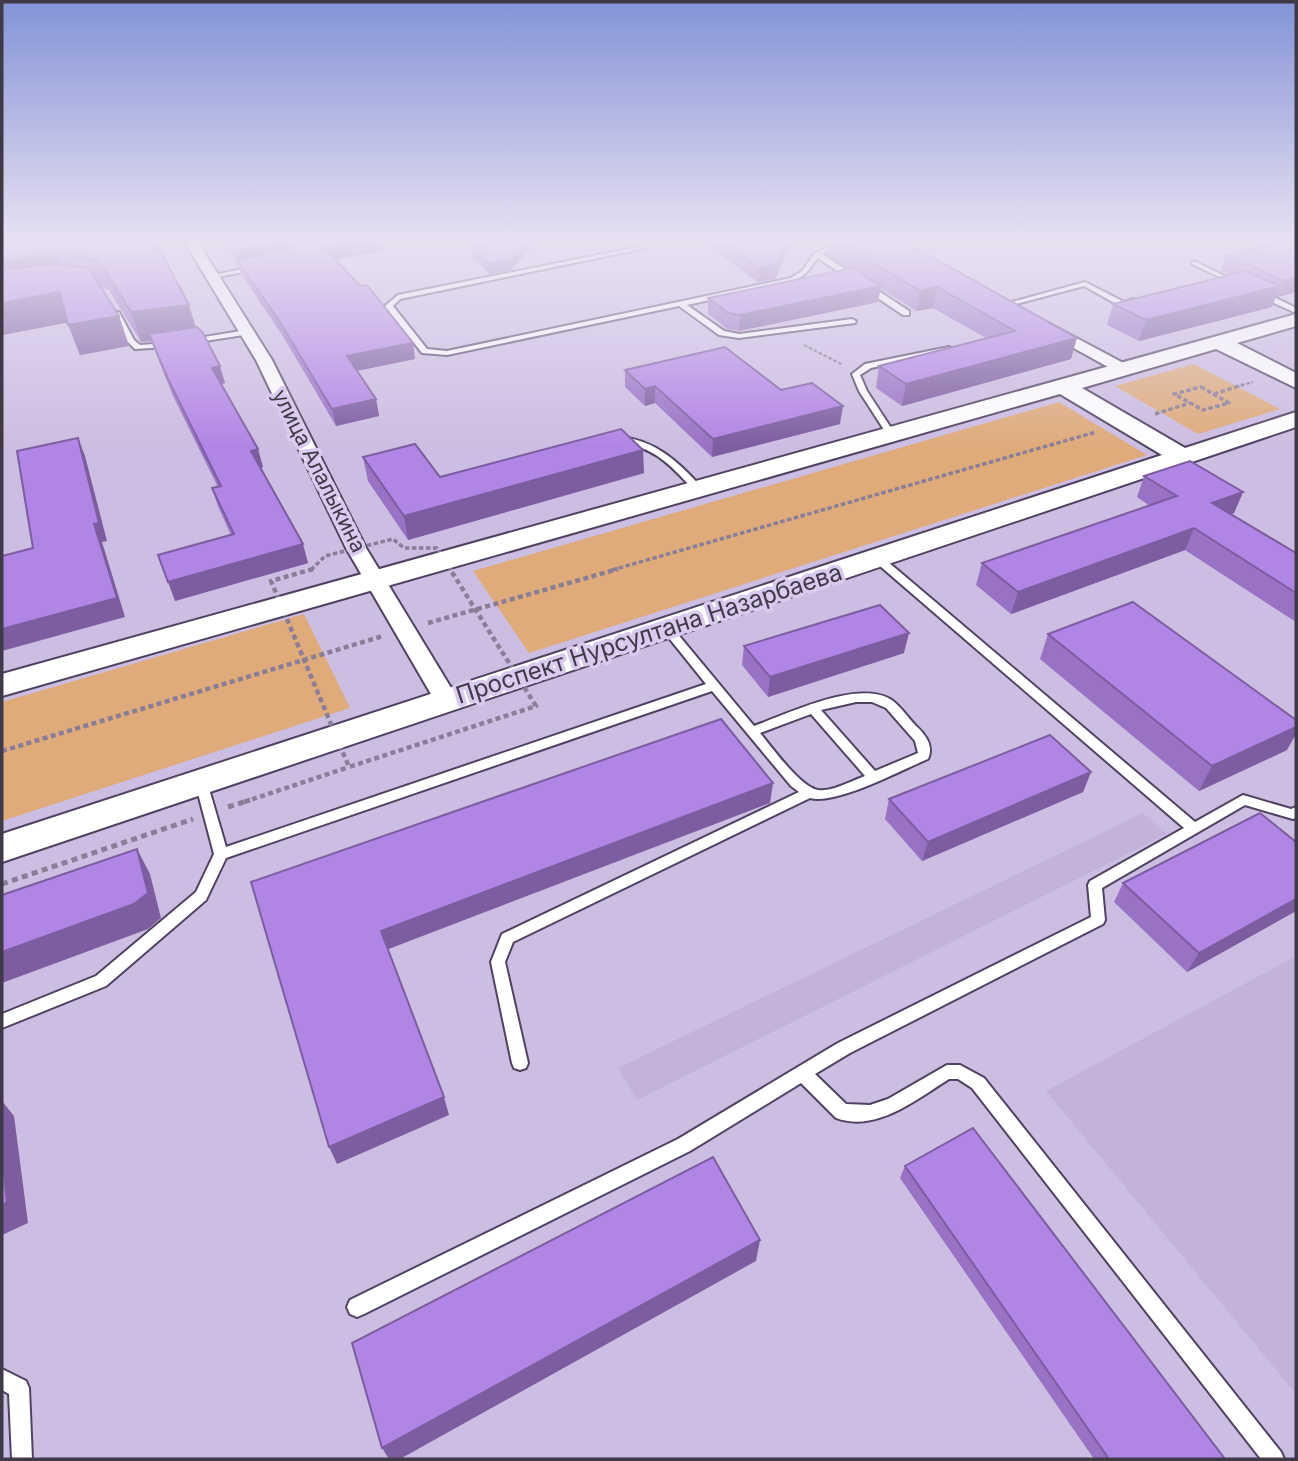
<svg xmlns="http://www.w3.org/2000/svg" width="1298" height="1461" font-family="Inter,sans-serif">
<rect width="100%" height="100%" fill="#ccbde2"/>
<g fill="#c4b2dd">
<path d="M1143,813l24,21 -530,266 -19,-32z"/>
<path d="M1296,956v438l-250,-303z"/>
</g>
<g fill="#dfab7b">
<path d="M1194,364l86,45 -82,25 -83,-48z"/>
<path d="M1059,402l88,53 -618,198 -56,-82z"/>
<path d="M304,614l46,94 -348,113v-119z"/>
</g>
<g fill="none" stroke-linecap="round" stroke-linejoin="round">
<g stroke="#504362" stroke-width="4">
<g id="service">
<path d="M843,241h9l-30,13 87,57v4h-6l-85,-57 -12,15 -11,8 -108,24 37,26 15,3 113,-15 4,2 -1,2 -116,15 -20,-3 -40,-29 -232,49 -25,-2 -37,-47 13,-11 245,-49 3,2 -246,51 -7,7 34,43 20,2 344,-73 11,-7 13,-18z"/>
<path d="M1192,262h4l43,21 -5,1 -42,-20z"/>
<path d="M256,266l2,1v2l-46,9 -3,-2z"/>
<path d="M1085,282l39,20 10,-3 4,2 -18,5 -36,-20 -79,21 -4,-2z"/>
<path d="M1256,291h6l34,17v5l-40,-18z"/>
<path d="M113,312h6l15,28 6,5 27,-2 4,2 -4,2 -32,2 -8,-8 -15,-27z"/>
<path d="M247,330l4,2 -1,2 -58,9 -4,-2 4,-2z"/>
<path d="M949,347l4,2 -1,2 -81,17 -11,7 7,16 28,43 -7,2 -29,-45 -7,-17 13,-10z"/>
<path d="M621,437c34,3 59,26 81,51l-2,2h-6c-26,-27 -38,-42 -76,-48v-4z"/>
<path d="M877,555l4,1 314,266 48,-27 48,14 5,-2v11l-3,1 -48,-14 -143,83 3,32 -2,4 -253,129 -35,21 31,30 24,1 18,-6 59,-34h13l24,13 297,374 3,7h-23l-289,-371 -14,-9h-9c-32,20 -73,54 -113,39l-35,-35 -111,68 -326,163 -7,3 -7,-3 -3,-7 3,-7 328,-161 160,-96 253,-126 -3,-32 2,-4 94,-53 -311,-268 -1,-2z"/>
<path d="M667,625l4,1 83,100c34,-12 102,-46 136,-27 10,6 18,19 26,27 10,9 18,20 12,33 -27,11 -91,46 -118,39l-297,144 -8,20 23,101 -2,5 -6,2 -6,-2 -2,-5 -21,-101 11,-28 297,-142 -8,-6 -79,-95 -486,167 -20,42 -100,86 -104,42v-14l94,-38 100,-84 18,-38 -19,-72 1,-3h10l1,3 19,65 480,-163 -45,-56zM856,702h16l14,6 29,33 3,12 -43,18 -54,-61zM811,714l54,62c-14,5 -33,16 -47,14 -18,-3 -46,-43 -58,-57z"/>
<path d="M2,1369l24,12 3,7 3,71h-20l-3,-65 -7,-4z"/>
</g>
</g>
<g stroke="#504362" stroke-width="4">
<g id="minor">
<path d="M184,241h13l75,119 94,188 93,153 -4,6 -8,2 -8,-2 -4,-6 -89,-153 -90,-188z"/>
<path d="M1048,323l81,43 2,3 -2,3h-12l-74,-41 -3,-3 3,-3z"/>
</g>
</g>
<g stroke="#504362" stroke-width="4">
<path id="secondary" d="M1296,314v12l-59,17 59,30v15l-80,-39 -134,39 103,60 111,-36v15l-1294,435v-28l1160,-379 -102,-61 -1058,302v-22z"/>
</g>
<g stroke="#887e98" stroke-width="2.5" stroke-dasharray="3.5 2" stroke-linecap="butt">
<path d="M804,345l39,20"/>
<path d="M1236,387l17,-5"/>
</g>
<g stroke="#887e98" stroke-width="3.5" stroke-dasharray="4.5 2.5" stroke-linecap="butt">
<path d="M1201,387l28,16 -26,7 -29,-16z"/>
<path d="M1214,394l28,-9"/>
<path d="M1155,414l35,-11"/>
<path d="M311,570l14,-14 68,-17 11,9h33l14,22"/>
<path d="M612,570l484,-138"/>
</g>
<g stroke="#887e98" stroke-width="4.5" stroke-dasharray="5 3.5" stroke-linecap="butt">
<path d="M313,569l-42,12 78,186 187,-61 -86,-137"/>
<path d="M428,623l190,-54"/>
<path d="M2,751l381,-115"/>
<path d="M244,802l105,-35"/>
</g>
<g stroke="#887e98" stroke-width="5" stroke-dasharray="6 4.5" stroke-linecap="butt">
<path d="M228,807l22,-7"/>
<path d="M2,884l191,-65"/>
</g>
<use href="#service" fill="#fff" fill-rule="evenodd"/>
<use href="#minor" fill="#fff" fill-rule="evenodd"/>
<use href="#secondary" fill="#fff" fill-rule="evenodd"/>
</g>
<g fill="#9872c5">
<path d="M2,241h153l40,87 30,55 -4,1 42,83 -2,1 47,95 -133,38 56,-66 -13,-29 -6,-18 6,-1 -45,-91 -22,-55 -10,1 -32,-52 -8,-3 18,29 10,30 -49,9 -12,-33 -66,13z"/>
<path d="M224,241h156l2,10 -47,8 80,100 -58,12 19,28 3,17 -43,10 -52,-88 -43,-64 -2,-8z"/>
<path d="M511,241h19l1,7 -20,22 -22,4 -16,-16 -1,-10z"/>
<path d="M701,241h90l-1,6 -15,32 -17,3z"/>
<path d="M830,241h73l168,118 -169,47 -26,-18 3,-22 107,-28 -53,-30 -17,3 -36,-23 -2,14 -139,29 -12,-2 -19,-15v-16l141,-29 -21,-14z"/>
<path d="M1284,241l12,51 -18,5 -2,-1 -4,11 -133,34 -32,-16 6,-21 118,-29 -10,-4 5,-16z"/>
<path d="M625,370l156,20 59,34 -128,33 -57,-54 -10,3 -20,-19z"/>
<path d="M363,457l77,20 204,-4 -236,67 -40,-59z"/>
<path d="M1144,476l99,16 -9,21 -3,1 65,39v69l-111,-72 -174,64 -35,-29 6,-22 168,-57 -13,-9z"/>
<path d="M1048,634l239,116 -88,41 -159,-132z"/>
<path d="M744,646l160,7 -136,44 -26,-32z"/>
<path d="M1091,772l-8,20 -161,69 -37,-42 4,-20z"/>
<path d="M1296,842v69l-109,61 -73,-70 9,-19z"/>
<path d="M905,1166l320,293h-131l-194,-281z"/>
</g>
<g fill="#7c5da0">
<path d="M281,241h18l-14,15 -47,4 -3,-8z"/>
<path d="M352,241h28l2,10 -56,10 -3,-15z"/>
<path d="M527,241h3l1,7 -20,22 -22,4 -1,-10z"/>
<path d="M788,241h3l-1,6 -15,32 -17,3 1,-14z"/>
<path d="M55,254l11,28 -64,9v-30z"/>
<path d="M1296,278v14l-18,5 6,-16z"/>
<path d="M881,286l-3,16 -139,29 1,-16z"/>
<path d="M1280,286l-8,21 -133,34 7,-21z"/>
<path d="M937,287l-4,21 -17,3 4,-20z"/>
<path d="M60,292l11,30 -69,13v-32z"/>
<path d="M189,305l9,30 -49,-1 2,7 -10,1 -10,-30z"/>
<path d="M119,316l10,30 -49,9 -12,-30z"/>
<path d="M1077,338l-6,21 -169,47 4,-22z"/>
<path d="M413,343l2,16 -65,13 -3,-16z"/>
<path d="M220,366l5,17 -8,2 -5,-17z"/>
<path d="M655,386v17l-10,3v-17z"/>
<path d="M376,399l3,17 -43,10 -4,-17z"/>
<path d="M843,406l-3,18 -128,33 1,-18z"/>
<path d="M78,438l7,18 22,85 -5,1 23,75 -123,34v-22l92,-105z"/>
<path d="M258,449l5,18 -6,2 -6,-18z"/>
<path d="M643,450l1,23 -236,67 -4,-24z"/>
<path d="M1243,492l-9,21 -30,11 8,-21z"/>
<path d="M1194,528l-9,22 -174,64 7,-22z"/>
<path d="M303,544l5,19 -133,38 -7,-19z"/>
<path d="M909,633l-5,20 -136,44 2,-20z"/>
<path d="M1296,727v7l-9,16 -88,41 13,-25z"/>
<path d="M1091,772l-8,20 -161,69 6,-19z"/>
<path d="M773,783l-3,20 -384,147 -5,-19z"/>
<path d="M137,849l13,25 11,44 -13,11 -146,54v-31z"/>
<path d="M1296,899v12l-109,61 12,-19z"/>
<path d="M444,1097l5,18 -112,49 -8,-17z"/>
<path d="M2,1101l12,15 14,107 -26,12z"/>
<path d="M760,1240l-4,21 -356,198h-11l-7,-11z"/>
</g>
<g fill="#b185e5" stroke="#7c5da0" stroke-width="2">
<path d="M2,241h153l34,64 -58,7 -32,-51 -18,-5 -26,-2 -53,7z"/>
<path d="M229,241h52l-46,11z"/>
<path d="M295,241h57l-29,5 37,40 7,-1 46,58 -66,13 29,43 -44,10 -52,-87 -43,-62 50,-11z"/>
<path d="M511,241h16l-17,19 -22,4 -16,-16z"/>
<path d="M721,241h67l-12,24 -17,3z"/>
<path d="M839,241h64l174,97 -171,46 -27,-18 136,-35 -78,-44 -17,4z"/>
<path d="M1285,241l11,5v32l-12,3 -58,-26z"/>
<path d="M53,264l36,4 30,48 -51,9 -8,-33 -58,11v-33z"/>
<path d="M853,268l28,18 -141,29 -12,-2 -20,-15z"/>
<path d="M1246,271l34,15 -134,34 -33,-16z"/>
<path d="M197,327l6,6 17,33 -8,2 46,81 -7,2 52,93 -135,38 -10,-27 76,-21 -22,-46 9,-2 -53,-107 -19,-45z"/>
<path d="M725,347l56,43 31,-7 31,23 -130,33 -58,-53 -10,3 -20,-19z"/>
<path d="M621,429l22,21 -239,66 -41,-59 52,-13 25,33z"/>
<path d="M78,438l21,85 -5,1 23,74 -115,31v-73l31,-8 -16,-97z"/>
<path d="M1190,461l53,31 -31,11 84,50v40l-102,-65 -176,64 -36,-29 195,-67 -33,-20z"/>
<path d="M1133,602l163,118v7l-84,39 -164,-132z"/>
<path d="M880,605l29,28 -139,44 -26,-31z"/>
<path d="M721,719l52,64 -392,148 63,166 -115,50 -78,-265z"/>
<path d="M1050,735l41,37 -163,70 -39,-43z"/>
<path d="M1260,813l36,29v57l-97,54 -76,-70z"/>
<path d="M137,849l11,44 -14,11 -132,48v-57z"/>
<path d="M973,1128l252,331h-116l-204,-293z"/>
<path d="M2,1155l5,47 -5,3z"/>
<path d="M713,1157l47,83 -378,208 -30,-105z"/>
</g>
<linearGradient id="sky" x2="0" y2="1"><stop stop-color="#8393d7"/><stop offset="0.54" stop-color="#e8e1f2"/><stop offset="1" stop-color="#e8e1f2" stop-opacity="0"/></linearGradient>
<rect width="1298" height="446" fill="url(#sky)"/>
<g text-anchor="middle" stroke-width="7" stroke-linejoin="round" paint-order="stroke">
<g font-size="21" fill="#3f3948" stroke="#d9caef">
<text transform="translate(319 471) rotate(63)" y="7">улица Алалыкина</text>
</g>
<g font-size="24" fill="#3f3948" stroke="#d9caef">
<text transform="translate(649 634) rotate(-18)" y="8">Проспект Нурсултана Назарбаева</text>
</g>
</g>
<rect width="1298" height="1461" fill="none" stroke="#3f3948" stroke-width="7"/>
</svg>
